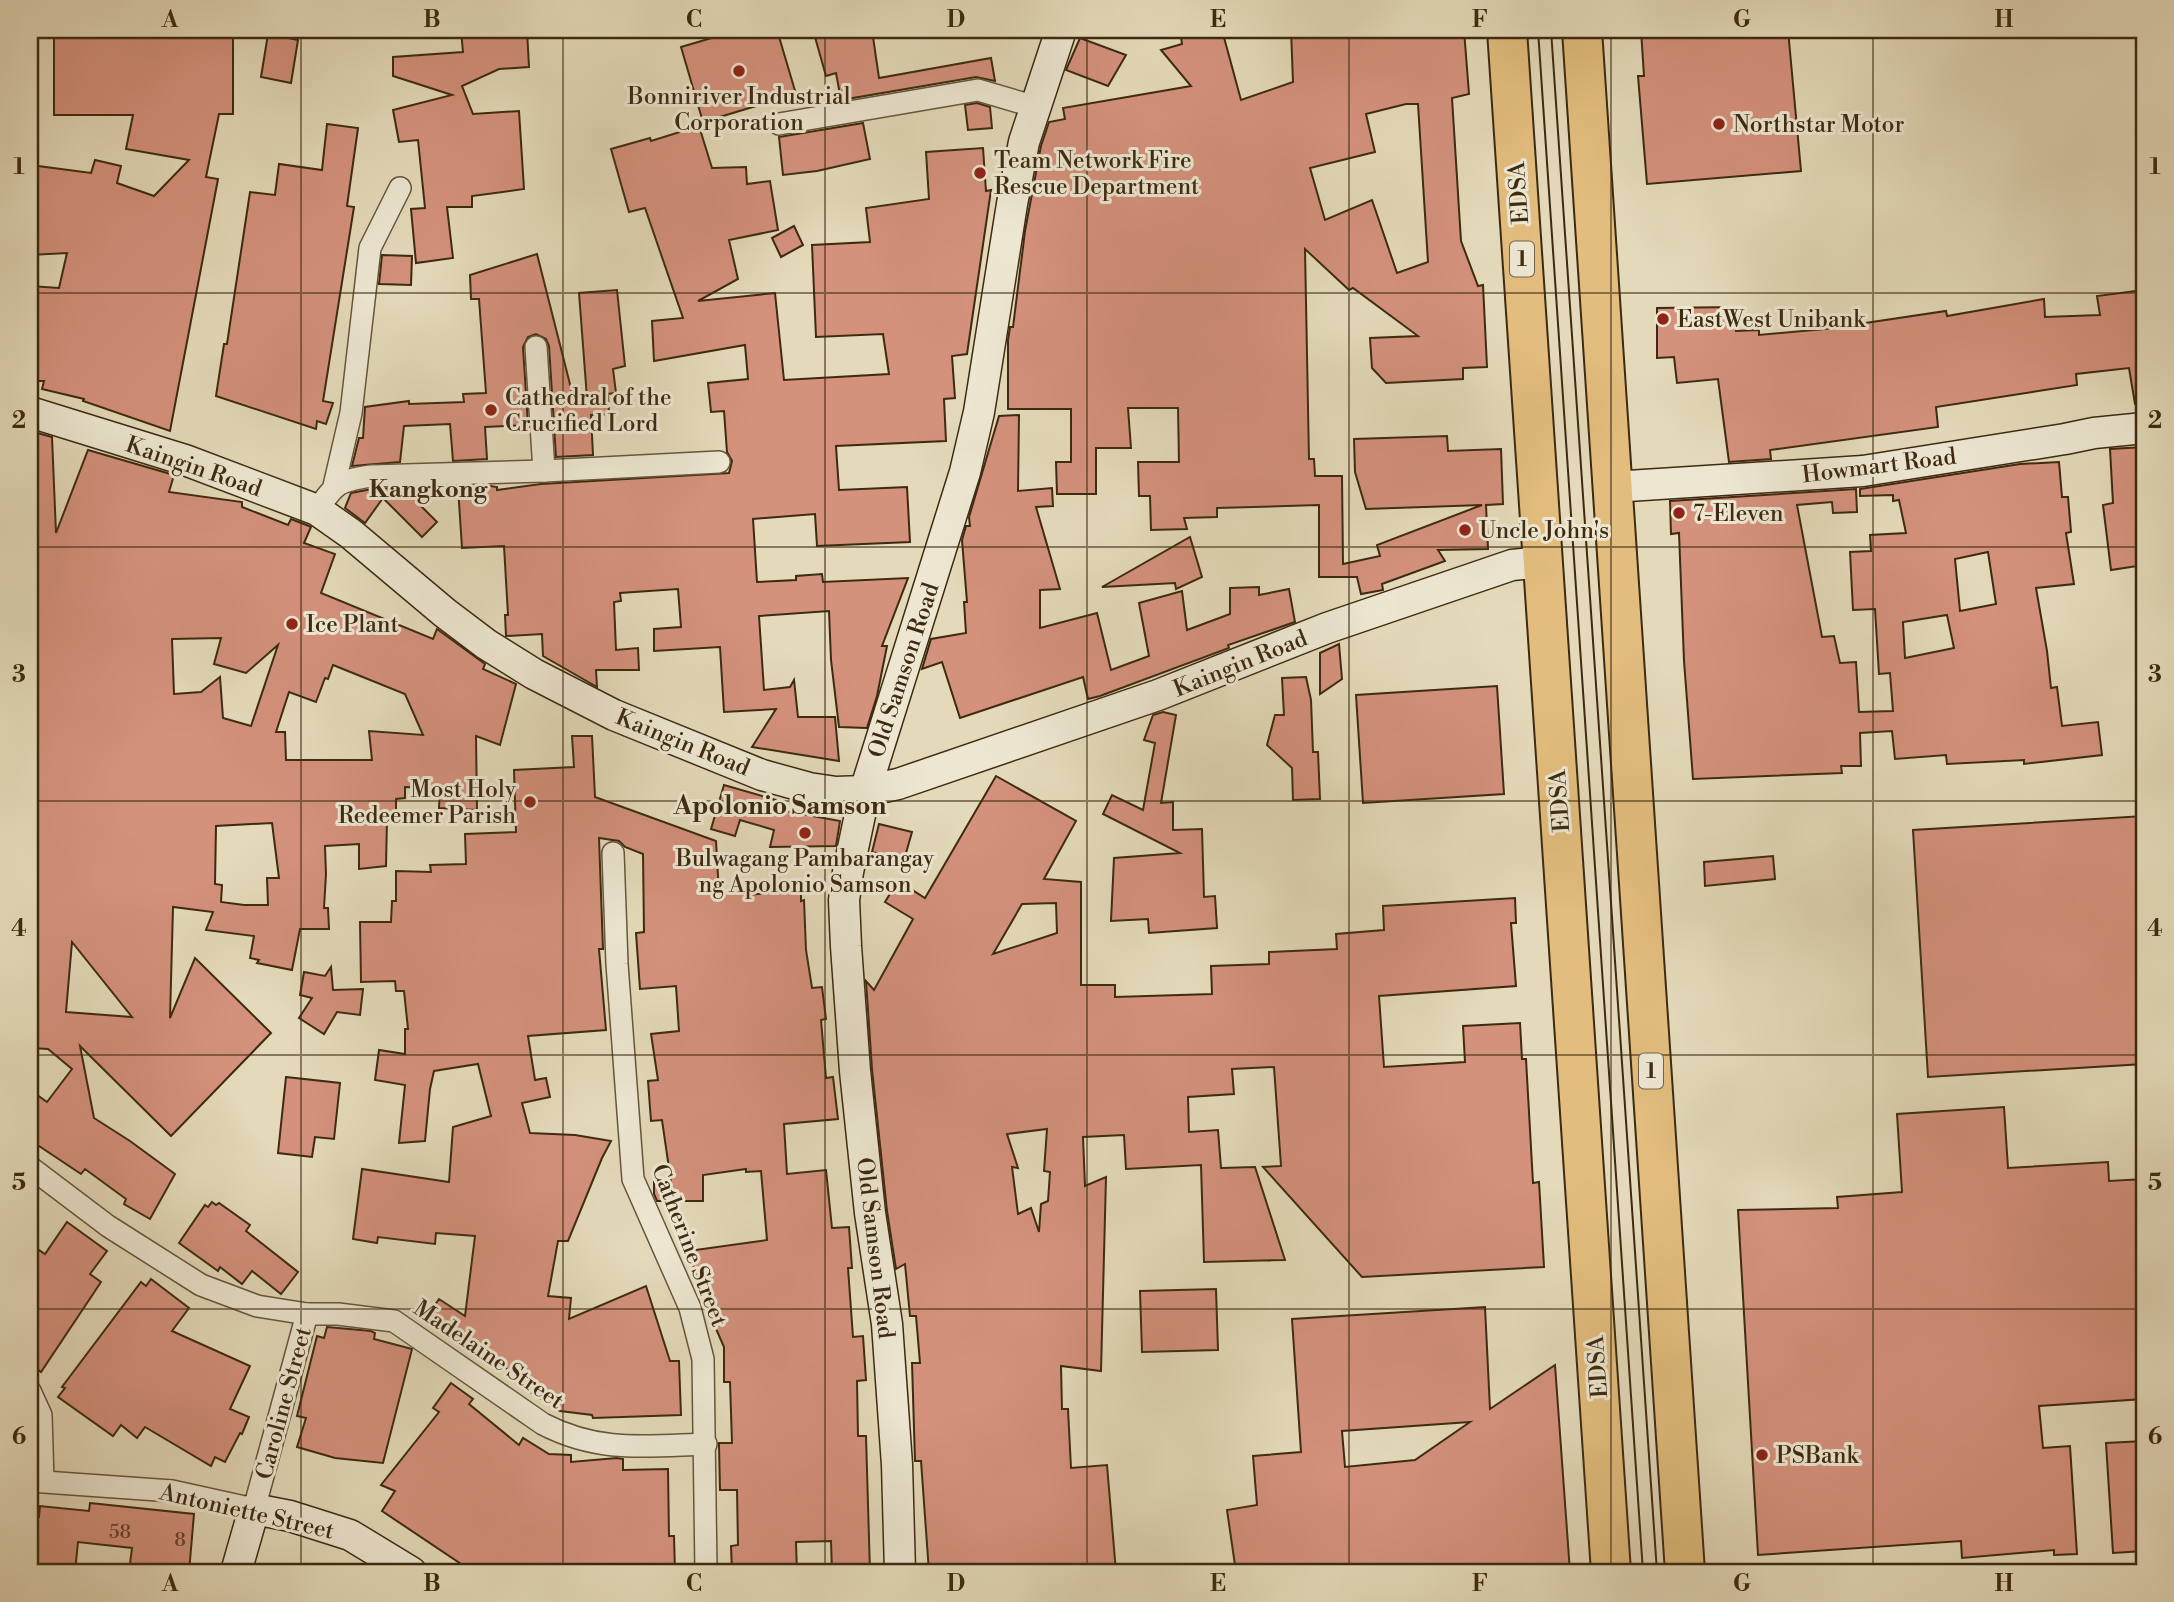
<svg xmlns="http://www.w3.org/2000/svg" width="2174" height="1602" font-family="'Libre Bodoni',serif">
<rect width="100%" height="100%" fill="#e4daba"/>
<filter id="stains"><feTurbulence type="fractalNoise" baseFrequency=".00286" numOctaves="4"/><feColorMatrix values="0 0 0 0 .2 0 0 0 0 .09 0 0 0 0 .02 0 0 0 .5 -.17"/></filter>
<radialGradient id="worn" r=".72"><stop offset=".6" stop-color="#630" stop-opacity="0"/><stop offset="1" stop-color="#630" stop-opacity=".3"/></radialGradient>
<g fill="#d4917c" stroke="#3d2a11" stroke-width="2" fill-rule="evenodd">
<path d="M54,30h179v84h-14l-13,63 12,2 -48,252 -87,-30 1,-2 -42,-10 2,-8h-14v-95l29,2 8,-35 -37,2v-90l61,8 4,-13 26,6 -4,17 37,13 35,-36 -63,-11 7,-34h-79z"/>
<path d="M461,30h66l2,37 -30,2 -37,17 11,28 46,-3 5,78 -52,7v11h-25l6,51 -37,5 -5,-54 14,-1 -7,-68 -19,2 -6,-32 59,-15 -59,-19v-19l70,-5z"/>
<path d="M739,30h38l19,64 -93,28 -22,-75z"/>
<path d="M813,30h59l7,48 112,-20 4,23 -19,-4 -135,23 -5,-27 -10,3z"/>
<path d="M1180,30h42l19,70 52,-18 -2,-52h173l5,64 -17,4 9,143 17,45 5,-1 4,82 -24,1v11l-77,4 -14,-15 -2,-30 48,-2 -65,-48 -4,2 -44,-41 4,210h5l1,17h27l1,88 37,-8 -3,-11 105,-40 -116,4 -11,-37 -1,-33 93,-3 1,15 53,-2 2,55 -17,1 2,44 -50,1 7,11 -63,23 1,6 -22,4 -4,-17h-38v-72l-102,3v9l-33,1 3,11 -36,1 -1,-34h-11l-1,-34h41l-1,-54h-50l3,40h-35v46h-39l-1,-32h15v-53h-63v-69l2,-13h3l12,-96 16,-85 8,-24 16,-3 -2,-11 128,-22 -30,-36 21,-6zM1406,104h12l10,158 -31,11 -25,-73 -47,20 -15,-52 65,-16 -9,-38z"/>
<path d="M1641,30h147l13,141 -154,13 -9,-108h6z"/>
<path d="M268,34l30,6 -7,43 -30,-6z"/>
<path d="M1080,38l46,17 -18,31 -42,-16z"/>
<path d="M977,103l13,4 2,21 -24,2 -3,-25z"/>
<path d="M863,123l7,36 -53,12 -34,4 -4,-38z"/>
<path d="M327,124l31,4 -11,78 7,1 -31,194 10,2 -7,21 -9,-3 -1,8 -100,-33 8,-52h3l23,-152 25,3 4,-31 43,6z"/>
<path d="M699,126l13,42 34,-1 1,17 23,-3 8,49 -49,10 9,39 -40,22 77,-8 9,87 105,-6 -6,-40 -67,3 -4,-92 58,-3 -4,-34 63,-9 -3,-47 57,-4 3,43 5,-1 -24,164 -15,2 3,42 -11,1 2,42 -110,5 3,44 68,-3 3,55 -93,4 -2,-32 -62,5 4,63 39,-2v-4l26,-2 1,8 85,-4 -26,68h5l-10,50 -10,32 -28,-1 -8,-67 -2,-49 -70,5 5,74 26,-3 4,-7 4,37h37l4,44 -87,-14 24,-38 -52,3 -4,-65 -66,4v-22l27,-2 -3,-38 -58,4 1,8 -7,1 2,48 22,-2 1,22h-43l1,17 -54,-31 -1,-22 -36,2 -1,-21h3l-4,-69 -42,2 -4,-61 32,-1 7,1v3l44,-6 188,-11 3,-12 -5,-9 -3,-41 -13,1 -3,-29 40,-4 -3,-34 -91,16 -2,-40 31,-3 -38,-110 -16,4 -18,-63 39,-11 1,3z"/>
<path d="M794,226l9,19 -22,12 -9,-19z"/>
<path d="M537,254l37,146 13,-2 -8,-105 38,-3 8,76 -12,3 3,24 -8,1 1,20 -18,1 2,40 -37,2 -7,-111 -3,-7 -10,-5 -8,3 -5,10 5,78 -43,2 2,32 -34,2 -3,-37 -46,2 -4,36 -48,4 7,-28h4l2,-31 44,-6v3l55,-2 -1,-8 23,-1 -7,-94h-8l-1,-24z"/>
<path d="M382,255l30,1 -1,29 -32,-1z"/>
<path d="M2144,290v113l-9,1 -6,-36 -53,6 1,11 -141,22 2,20 -168,23 1,9 -42,3 -11,-83 -41,4 -3,-26 -17,1v-50l79,-1v24l23,-1v5l66,-6 121,-18 1,5 97,-17 1,18 55,-2 -3,-19z"/>
<path d="M1019,415l-1,76 34,-3 1,18 -17,1 24,82 -20,1v38l57,-15 14,57 38,-14 -10,-53 43,-12 5,39 43,-16v-26l29,-1v8l30,-6 6,33 -67,23 1,3 -129,48 -12,3 -5,-22 -123,41 -18,-56 -20,7 9,-30 35,-6 -2,-31h3l-5,-62 4,-14h4l-1,-9 30,-101z"/>
<path d="M30,431l22,6 4,96 32,-83 86,25 -5,17 73,10v5l46,18 3,-6 18,7 2,1 -7,16 31,11 -14,39 112,46 4,-10 48,35 -2,5 33,15 -16,61 -24,-9 1,74 -38,-2 1,-20 -35,-1v11l-9,1v20h-9l-1,47 -27,3v-25l-34,2 1,28 -2,34h4l1,21h-29l-8,41 -35,-7 2,-3 -9,-2 4,-22 -48,-6 7,-18 -40,-5 -3,111 25,-60 76,75 -100,103 -91,-90 14,72 36,23 45,33 -25,45 -26,-15 2,-5 -41,-30 -4,5 -51,-34v-50l17,12 25,-33 -24,-20 -18,-1zM221,638l-7,26 32,9 32,-28 -27,81 -28,-8 -3,-41 -19,15 -27,2 -2,-55zM333,665l72,29 18,41 -54,-4 3,29h-86l-1,-28h-9l13,-40 27,10 9,-24 3,1zM272,823l7,55h-12l1,27h-24l-23,-3 1,-17 -7,-1 1,-58zM72,942l60,75 -66,-5z"/>
<path d="M2144,447v118l-33,5 -8,-65 10,-2 -3,-54z"/>
<path d="M2059,462l3,35h6l3,35 -5,1 8,51 -38,4 11,63 4,37 6,-1 5,39 36,-4 4,33 -78,9v-4l-77,4 -1,-9 -51,4 -3,-28 -32,2 1,33h-20l1,7 -149,6 -9,-118 -5,-128 -8,1 -1,-33 186,-12 1,23 -24,1 -1,-11 -35,3 25,132 12,-1 6,27 16,-1 3,50 34,-1 -3,-38 -11,1 -4,-65 -22,1 -3,-58 21,-1 -1,-16 36,-2 -7,-33 -6,1v-6l-33,1v-7l160,-25zM1988,552l8,52 -36,7 -5,-52zM1947,615l7,33 -49,10 -2,-36z"/>
<path d="M397,488v4l9,-1 31,31 -15,15 -39,-39 -18,25 -20,-15 6,-15 21,-4z"/>
<path d="M1190,537l12,40 -26,12 -1,-6 -73,4z"/>
<path d="M1339,644l3,35 -22,15v-41z"/>
<path d="M1306,677l5,23 2,52h5l2,47 -27,1 -1,-32 -25,-23 8,-30h9l-2,-37z"/>
<path d="M1497,686l7,108 -141,9 -7,-108z"/>
<path d="M1163,712l13,3 -15,88 12,-1v28l29,-1 2,68 11,-1 2,32 -68,5 -1,-14 -37,2 3,-63 66,-5 -77,-39 9,-19 31,15 12,-67 -11,-3 9,-25z"/>
<path d="M572,736h20l3,61 121,44 3,52 27,-1 1,3 54,-5v11l3,-1 2,50 6,38 10,-1 4,32 -5,1 5,58 7,-1 5,42 -54,5 3,50 39,-4 6,58 17,-1 3,41h-4l5,69 10,-1 3,44 -9,1 1,55h8l4,136h-38l-1,-31 -35,1 1,30h-65l-1,-26 7,-1 -1,-55h-17l-1,-45v-2h13l-2,-61h-6v-35l-25,-57h3l-14,-39 79,-11 -6,-69 -15,1v-3l-43,6v26h-46l-3,-7v-12h17l-9,-62 -11,1 -3,-40 10,-1 -7,-46 28,-3 -3,-45 -36,3 -4,-56 8,-1 -1,-78 -18,-7 -6,-6 -20,-3 4,111h-4l7,81 -78,6 7,44 11,-2 4,19 -28,6 8,30 45,2 36,6 -9,17 -34,83h-10l-10,55 23,2 -2,21 77,-33 24,75h9l2,54 -88,3 -1,-3 -32,-4 -33,-21v-8l-61,-40 -2,3 -39,-26 14,-20 26,17 10,-80 -39,-3 -1,11 -57,-7 -1,6 -24,-4 9,-70 87,13 4,-55 38,-11 -13,-52 -44,7 -4,18 -5,52 -26,2 6,-58 -30,-5 4,-30 26,4v-25h3l-4,-38h-8l-1,-10 -34,1 -1,-60h31l1,-21h4v-30l35,1 -1,-7 36,-1 -1,-30 51,-2 -2,-62 60,-3z"/>
<path d="M996,776l80,45 -32,58 37,3v103h34v12l97,-3 -1,-28 58,-2v-12l68,-3 -1,-15 48,-4 -1,-24 132,-8 1,25h-5l5,63 -137,10 5,71 81,-5 -2,-36 57,-3 2,36h4l7,124 6,-1 5,85 -182,10 -99,-110 18,-1 -7,-99 -42,2 2,25 -46,3 1,35 29,-2 3,38 34,-1 30,93 -81,2 -3,-97 -75,4 -2,-34 -41,2 2,49 21,-9 -5,194 -40,-5 1,43h6l3,59 36,-3 9,107h-187l-8,-111h-6l-3,-98h8l-4,-47h-6l-5,-52 -9,5 -9,-58 -15,-142 -6,-88 8,9 39,-71 -28,-17 13,-21 27,17zM1056,903l1,30 -64,21 29,-50zM1047,1129l-3,42 6,1 -2,29 -7,3 -2,28 -8,-24 -13,6 -6,-47 6,1 -11,-34z"/>
<path d="M724,785l52,15 -2,9 66,12 -4,25 -66,1 4,-17 -34,-10 -5,16 -24,-7z"/>
<path d="M2144,816v248l-216,13 -15,-247z"/>
<path d="M879,824l33,8 -8,28 -32,-8z"/>
<path d="M1773,856l2,23 -70,7 -1,-24z"/>
<path d="M331,967l2,23 30,-1 -3,26 -23,-3 -13,22 -25,-16 13,-20 -12,-3 4,-23 21,4z"/>
<path d="M286,1077l54,6 -6,56 -19,-2 -3,20 -34,-4z"/>
<path d="M2004,1107l4,61 100,-6 1,19 35,-2v220l-105,7 4,42 27,-2 7,108 -23,1v-5l-92,8 -1,-17 -203,14 -20,-345 100,-2 -1,-11 65,-5 -5,-78z"/>
<path d="M212,1202l4,3 3,-2 31,22 -4,6 52,41 -17,22 -29,-23 -10,13 -22,-17 -2,4 -39,-28 26,-38 3,2z"/>
<path d="M67,1222l40,29 -17,23 11,8 -60,90 -11,-8v-120l15,10z"/>
<path d="M151,1279l38,29 -17,23 78,35 -20,43 19,8 -7,17 -2,-1 -15,29 -10,-5 -4,9 -66,-39 -8,11 -16,-13 -8,11 -55,-39 7,-9 -3,-1 79,-105 5,4z"/>
<path d="M1216,1289l2,61 -76,2 -2,-61z"/>
<path d="M1485,1307l5,102 65,-44 15,207h-334l-9,-62 30,-5 -4,-49 48,-4 -9,-133zM1470,1422l-55,38 -70,7 -3,-36z"/>
<path d="M327,1327l44,4 4,2 -1,6 38,10 -29,114 -48,-5 -38,-11 9,-29 -9,-2 20,-80 7,2z"/>
<path d="M451,1383l22,16 -4,5 50,41 4,-7 26,16 22,1v7l46,-4 6,1v11l45,-1 1,67h5l1,36h-216l5,-6 -82,-55 13,-20 -14,-6 58,-73 -6,-4z"/>
<path d="M2144,1441v110l-31,2 -7,-110z"/>
<path d="M90,1503l104,11 -5,58h-60l3,-24 -54,-6 -3,30h-45v-56l9,1 1,-11 49,5z"/>
</g>
<g fill="none" stroke-linecap="round" stroke-linejoin="round">
<g stroke="#67563b" stroke-width="24">
<g id="street">
<path d="M779,124l199,-34 58,17"/>
<path d="M536,347l8,124"/>
<path d="M334,486l17,-73 19,-165 30,-60"/>
<path d="M317,510c19,-27 21,-29 54,-34l173,-5 175,-9"/>
<path d="M613,853l4,111 16,215 57,129 13,51 3,213"/>
<path d="M30,1167l78,59 93,59 56,21 50,8h31l56,7 149,103c56,29 102,22 163,20"/>
<path d="M30,1391l11,24 2,66"/>
<path d="M30,1481l142,10 82,18 53,-195"/>
</g>
</g>
<g stroke="#3d2a11" stroke-width="33">
<g id="secondary">
<path d="M30,412l155,48 132,50 34,24 94,79 41,31 48,30 80,41 148,60 47,13 27,4 29,-1 33,-7 260,-89 169,-67 185,-63 31,-3"/>
<path d="M1612,487l251,-16 202,-32 29,-6 50,-5"/>
<path d="M236,1572l18,-63 36,7 60,19 61,37"/>
<path d="M900,1572l-3,-107 -10,-141 -17,-111 -15,-142 -9,-125 -2,-46 4,-28 17,-81 100,-319 14,-60 33,-208 12,-62 37,-112"/>
</g>
</g>
<g stroke="#3d2a11" stroke-width="42">
<g id="highway">
<path d="M1507,30l104,1542"/>
<path d="M1582,30l103,1542"/>
</g>
</g>
<use href="#street" stroke="#ede7d2" stroke-width="21"/>
<use href="#secondary" stroke="#ede7d2" stroke-width="30"/>
<use href="#highway" stroke="#e2bd7d" stroke-width="38"/>
<g stroke="#3d2a11" stroke-width="2">
<path d="M1538,30l105,1542"/>
<path d="M1551,30l106,1542"/>
</g>
</g>
<path fill="none" stroke="#3d2a11" stroke-width="2" stroke-opacity="0.55" d="M301,30v1542M563,30v1542M825,30v1542M1087,30v1542M1349,30v1542M1611,30v1542M1873,30v1542M30,293h2114M30,547h2114M30,801h2114M30,1055h2114M30,1309h2114"/>
<g fill="#8f2418" stroke="#ede7d2" stroke-width="2.5">
<circle cx="739" cy="71" r="7"/>
<circle cx="1719" cy="124" r="7"/>
<circle cx="980" cy="173" r="7"/>
<circle cx="1663" cy="319" r="7"/>
<circle cx="491" cy="410" r="7"/>
<circle cx="1679" cy="513" r="7"/>
<circle cx="1465" cy="530" r="7"/>
<circle cx="292" cy="624" r="7"/>
<circle cx="530" cy="802" r="7"/>
<circle cx="805" cy="833" r="7"/>
<circle cx="1762" cy="1455" r="7"/>
</g>
<g text-anchor="middle" stroke-width="6" stroke-linejoin="round" paint-order="stroke">
<g font-size="19" fill="#63442c">
<text x="120" y="1538">58</text>
<text x="180" y="1546">8</text>
</g>
<g fill="#ede7d2" stroke="#72634b" stroke-width="2">
<rect x="1510" y="241.5" width="24" height="35" rx="5"/>
<rect x="1639" y="1053.5" width="24" height="35" rx="5"/>
</g>
<g font-size="21" font-weight="bold" fill="#3d2a11">
<text x="1522" y="266">1</text>
<text x="1651" y="1078">1</text>
</g>
<g font-size="23" fill="#3d2a11" stroke="#ede7d2" text-anchor="start">
<text x="739" y="104" text-anchor="middle">Bonniriver Industrial<tspan x="739" dy="26">Corporation</tspan></text>
<text x="1733" y="132">Northstar Motor</text>
<text x="994" y="168">Team Network Fire<tspan x="994" dy="26">Rescue Department</tspan></text>
<text x="1677" y="327">EastWest Unibank</text>
<text x="505" y="405">Cathedral of the<tspan x="505" dy="26">Crucified Lord</tspan></text>
<text x="1693" y="521">7-Eleven</text>
<text x="1479" y="538">Uncle John's</text>
<text x="306" y="632">Ice Plant</text>
<text x="516" y="797" text-anchor="end">Most Holy<tspan x="516" dy="26">Redeemer Parish</tspan></text>
<text x="805" y="866" text-anchor="middle">Bulwagang Pambarangay<tspan x="805" dy="26">ng Apolonio Samson</tspan></text>
<text x="1776" y="1463">PSBank</text>
</g>
<g font-size="23" fill="#3d2a11" stroke="#ede7d2">
<text transform="translate(1518 193) rotate(-94)" y="8">EDSA</text>
<text transform="translate(1879 465) rotate(-7)" y="8">Howmart Road</text>
<text transform="translate(194 466) rotate(19)" y="8">Kaingin Road</text>
<text transform="translate(1240 663) rotate(-22)" y="8">Kaingin Road</text>
<text transform="translate(903 670) rotate(-72)" y="8">Old Samson Road</text>
<text transform="translate(683 742) rotate(22)" y="8">Kaingin Road</text>
<text transform="translate(1559 801) rotate(-94)" y="8">EDSA</text>
<text transform="translate(690 1245) rotate(69)" y="8">Catherine Street</text>
<text transform="translate(876 1248) rotate(83)" y="8">Old Samson Road</text>
<text transform="translate(489 1354) rotate(34)" y="8">Madelaine Street</text>
<text transform="translate(1597 1367) rotate(-94)" y="8">EDSA</text>
<text transform="translate(283 1403) rotate(-75)" y="8">Caroline Street</text>
<text transform="translate(247 1511) rotate(13)" y="8">Antoniette Street</text>
</g>
<g font-size="24" font-weight="bold" fill="#3d2a11" stroke="#ede7d2">
<text x="428" y="497">Kangkong</text>
</g>
<g font-size="26" font-weight="bold" fill="#3d2a11" stroke="#ede7d2">
<text x="780" y="814">Apolonio Samson</text>
</g>
</g>
<rect width="2174" height="1602" fill="none" stroke="#e4daba" stroke-width="77"/>
<rect x="38" y="38" width="2098" height="1526" fill="none" stroke="#3d2a11" stroke-width="2.5"/>
<g font-size="23" text-anchor="middle" font-weight="bold" fill="#3d2a11">
<text x="170" y="27">A</text>
<text x="432" y="27">B</text>
<text x="694" y="27">C</text>
<text x="956" y="27">D</text>
<text x="1218" y="27">E</text>
<text x="1480" y="27">F</text>
<text x="1742" y="27">G</text>
<text x="2004" y="27">H</text>
<text x="19" y="174">1</text>
<text x="2155" y="174">1</text>
<text x="19" y="428">2</text>
<text x="2155" y="428">2</text>
<text x="19" y="682">3</text>
<text x="2155" y="682">3</text>
<text x="19" y="936">4</text>
<text x="2155" y="936">4</text>
<text x="19" y="1190">5</text>
<text x="2155" y="1190">5</text>
<text x="19" y="1444">6</text>
<text x="2155" y="1444">6</text>
<text x="170" y="1591">A</text>
<text x="432" y="1591">B</text>
<text x="694" y="1591">C</text>
<text x="956" y="1591">D</text>
<text x="1218" y="1591">E</text>
<text x="1480" y="1591">F</text>
<text x="1742" y="1591">G</text>
<text x="2004" y="1591">H</text>
</g>
<rect width="100%" height="100%" filter="url(#stains)"/>
<rect width="100%" height="100%" fill="url(#worn)"/>
</svg>
